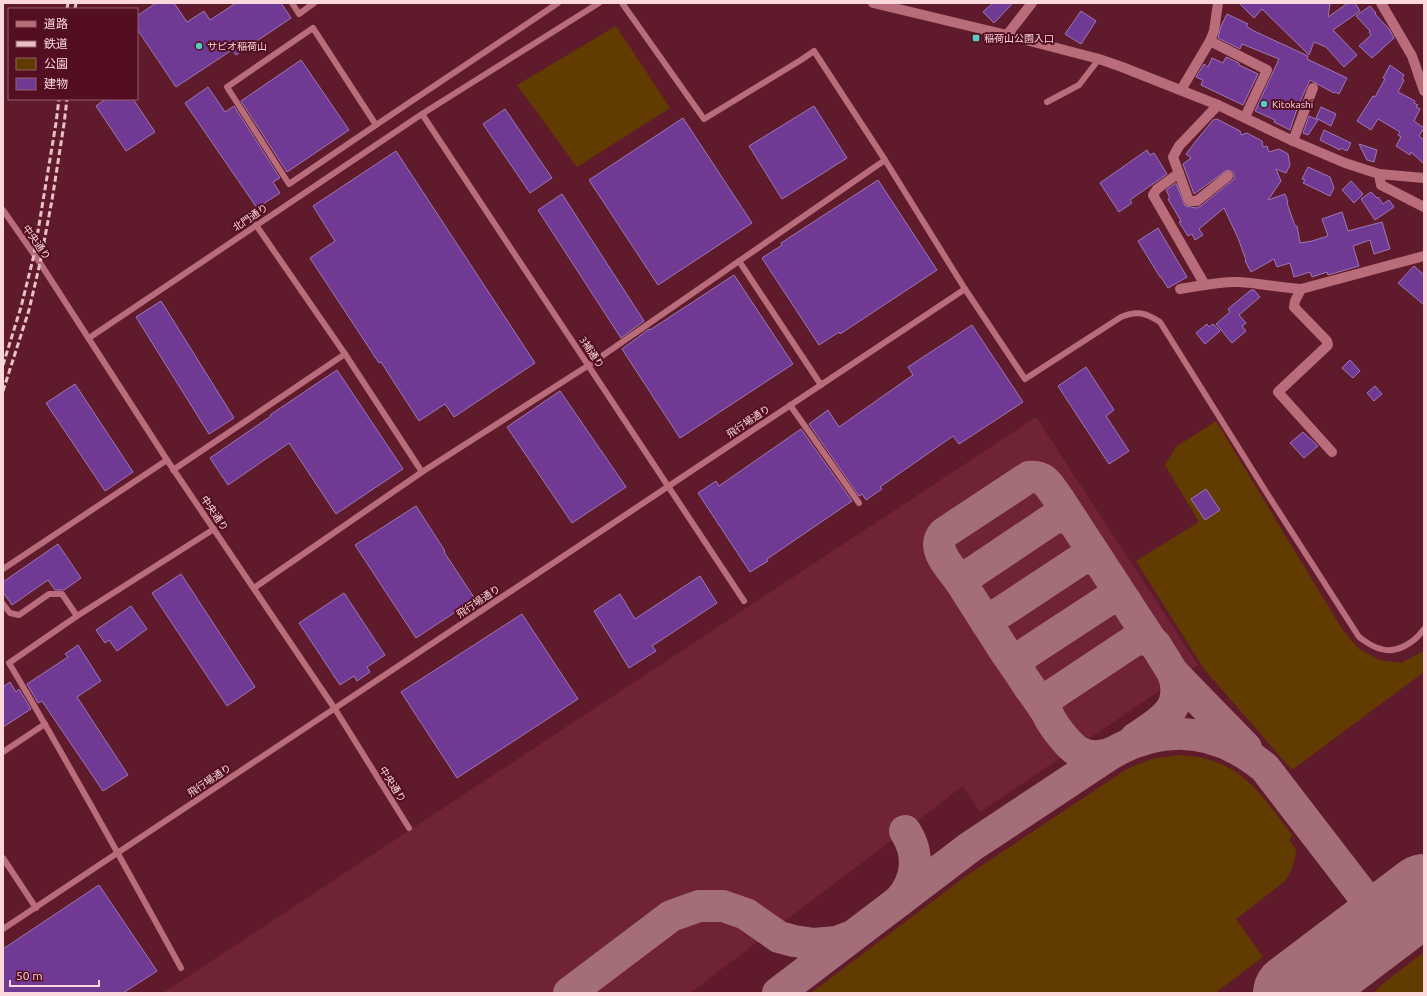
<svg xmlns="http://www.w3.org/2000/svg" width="1427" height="996" font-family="Ubuntu,'Noto Sans JP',sans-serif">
<rect width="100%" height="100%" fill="#5f1b2b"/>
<path fill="#6f2334" d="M1036,417l162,248 -218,147 -17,-26 -273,207h-527z"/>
<g fill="#613b00">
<path d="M616,26l54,82 -93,59 -60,-82z"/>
<path d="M1216,421l126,208 17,20 21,11 21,3 23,-12v21l-132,98 -88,-101 -68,-108 63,-39 -34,-57 11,-18z"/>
<path d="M1177,755c63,2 81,36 116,81l-4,4 7,9c-1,13 -4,23 -12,33l-48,37 27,38 -48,36h-404l155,-117 161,-107 24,-10z"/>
<path d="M1424,952v41h-50l7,-8z"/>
</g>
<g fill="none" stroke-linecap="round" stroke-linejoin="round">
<g stroke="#a46e79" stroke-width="32">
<path d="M960,581c-10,-14 -30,-33 -16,-48l85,-56c16,-2 20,9 29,21l94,144"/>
<path d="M986,622l97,-64 6,-1 10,5"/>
<path d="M1029,687c-8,-12 -15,-20 -4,-33l81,-53 10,-3 10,4"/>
<path d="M1048,714l-44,-64 -44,-69 94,-63c7,-2 12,0 19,3"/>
<path d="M1136,738c26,-17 50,-30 37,-65"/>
<path d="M1112,753c-11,4 -22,5 -33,-1 -9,-4 -32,-33 -33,-43 0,-6 2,-10 6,-14l83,-55 10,-1 10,5 18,29 73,75"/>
<path d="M899,901c19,-21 21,-47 6,-70"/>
<path d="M569,993l102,-77 28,-10h24l23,8 33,23 15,4 20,3 23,-2 13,-5"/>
<path d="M778,993l192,-146 142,-94c53,-30 106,-24 153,15l120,156"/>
<path d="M1342,993l4,-24 9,-22"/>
</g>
<path stroke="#a46e79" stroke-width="80" d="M1293,993l131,-99"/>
</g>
<g fill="#703993" stroke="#9c79b7">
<path d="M156,3h18l13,19 17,-11 6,9 26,-17h45l10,15 -55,37 -4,-5 -56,37 -39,-58v-13z"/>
<path d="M993,3h20l-19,20 -11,-11z"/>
<path d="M1239,3h83l8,1 -2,13 20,-14h7l5,8 -27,19 24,25 -13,12 -18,-20 -12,-5 -5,13 -47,-46 -8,9z"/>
<path d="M1370,6l6,7 -1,1 14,15 5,9 -22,20 -13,-12 12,-11 -2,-3 1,-1 -14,-15z"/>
<path d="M1081,11l15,10 -15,23 -16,-10z"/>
<path d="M1227,14l21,10 -2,2 8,5 54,25 -1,3 40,19 -8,16 -4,-2 -1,1 -24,-13 -12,26 -8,24 -16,-8 1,-2 -20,-9 24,-52 -37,-15 -2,5 -22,-11 3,-12z"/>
<path d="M1226,57l13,6v2l19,9 -15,31 -42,-20 2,-5 -7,-3 8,-13 4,3 4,-9 11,5z"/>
<path d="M301,60l48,70 -62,42 -46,-71z"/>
<path d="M1390,65l14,10 -2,4 2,1 -6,12 17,9 -1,2 4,2 -2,2 4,2 -6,12 10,7 -5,8 5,4v24l-13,-12 -1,3 -14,-9 5,-9 -3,-2 2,-3 -22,-13 -7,11 -14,-9 16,-25 2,1 10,-18 -2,-1z"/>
<path d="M208,87l17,25 9,-6 46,72 -7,4 7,11 -23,15 -72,-105z"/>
<path d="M106,99h27l22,33 -29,19 -30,-45z"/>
<path d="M814,106l33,52 -65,41 -33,-53z"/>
<path d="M1321,107l15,7 -5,12 -15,-8z"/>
<path d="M505,109l47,69 -22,15 -47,-69z"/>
<path d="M1309,116l9,4 -10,15 -5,-2z"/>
<path d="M683,118l69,105 -94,62 -69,-105z"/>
<path d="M1217,119l23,12 1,4 6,-2 15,8 1,6 4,-1 2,6 10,-3 9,5 2,11 -4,8 -10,-4 5,12 -13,19 17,-6 3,8 -1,1 8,23h2l3,17 12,-2 16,-5 -6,-17 20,-7 6,19 34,-9 8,27 -16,5 -4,-14 -17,6 6,20 -31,9 -1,-3 -15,5 -2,-5 -16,5 -4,-14 -13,4 -3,-8 -23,13 -6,-11 1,-1 -8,-22 -14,-30 -25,21 4,6 -8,5 -3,-6 -4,2 -9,-14 2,-1 -13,-22 2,-1 -4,-8 10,-7 9,23 12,2 4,-2 33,-27v-4l-1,-3 -6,-2 -33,24 -11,-30 8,-6 -5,-4 10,-13 17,-21z"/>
<path d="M1324,130l27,13 -4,8 -6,-3 -1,2 -20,-10z"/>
<path d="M1359,144l18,6 -3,12 -7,-2z"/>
<path d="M1147,150l3,5 4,-2 13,21 -37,26 2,3 -13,9 -19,-29z"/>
<path d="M396,151l139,212 -81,54 -9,-13 -26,17 -38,-59 -2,1 -69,-105 25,-17 -22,-35z"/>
<path d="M1308,167l22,10 4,11 -4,8 -27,-13 2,-3 -3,-1z"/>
<path d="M878,180l59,90 -97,64 -1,-2 -20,13 -57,-87 20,-13 -1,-2z"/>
<path d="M1351,181l12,13 -9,9 -12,-13z"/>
<path d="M1371,192l6,6 1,-1 5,7 6,-4 5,7 -19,13 -14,-21z"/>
<path d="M562,194l82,127 -23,17 -83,-128z"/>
<path d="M1158,228l29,49 -19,11 -7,-11h-1l-22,-36z"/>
<path d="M1414,266l10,9v30l-26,-22z"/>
<path d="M734,275l59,89 -113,74 -58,-89 27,-20 1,1z"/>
<path d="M1251,290h3l6,7 -21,18 7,8 -4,3 4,5 -14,12 -16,-19 14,-12 -2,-3z"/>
<path d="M161,301l73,117 -25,16 -73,-117z"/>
<path d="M1207,324l2,3 4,-3 7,7 -15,13 -9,-11z"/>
<path d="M972,325l51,77 -64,42 -6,-8 -73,51 2,2 -16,11 -4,-6 -3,2 -50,-72 19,-14 11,17 74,-52 -5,-8z"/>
<path d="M1350,360l10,11 -7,7 -11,-10z"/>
<path d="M1086,367l28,43 -8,6 23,35 -20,13 -51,-78z"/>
<path d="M337,370l66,99 -67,45 -47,-71 -61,42 -18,-27 61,-42 -1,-1z"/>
<path d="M75,384l58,88 -28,19 -59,-88z"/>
<path d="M1375,386l7,8 -8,7 -7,-8z"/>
<path d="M560,391l66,96 -54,36 -65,-96z"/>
<path d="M801,429l51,72 -85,58 1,2 -18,11 -52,-79 18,-12 3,5z"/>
<path d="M1303,432l15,14 -14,12 -14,-15z"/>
<path d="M1206,489l14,21 -15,10 -14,-21z"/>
<path d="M416,506l29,45 -1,1 31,47 -59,39 -61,-93z"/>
<path d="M58,544l23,34 -17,12h-9l-7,-10 -36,25 -9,-13v-10z"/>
<path d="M181,574l74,113 -28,19 -75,-113z"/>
<path d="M700,576l17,27 -65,43 4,5 -27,17 -35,-57 26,-17 15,25z"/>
<path d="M344,593l41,62 -18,12 3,5 -13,9 -3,-5 -14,9 -41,-62z"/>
<path d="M131,606l16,23 -30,22 -8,-11 -4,3 -9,-13z"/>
<path d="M522,614l56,85 -121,79 -56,-86z"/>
<path d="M78,645l23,36 -24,16 51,78 -25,16 -61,-90 -4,2 -11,-19 41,-27 -3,-3z"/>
<path d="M10,682l6,10 3,-3 12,20 -28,18v-40z"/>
<path d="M99,885l58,86 -34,22h-120v-44z"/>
</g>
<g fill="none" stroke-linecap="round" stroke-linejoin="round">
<g stroke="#b96c79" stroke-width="6">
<path d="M292,3l7,11 15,-11"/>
<path d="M622,3l82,116 97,-59 13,-9 71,109 80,129 60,90 96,-62c16,-7 25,-4 39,5l108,173 91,142c7,5 13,10 22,12 16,5 34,-7 43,-20"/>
<path d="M313,28l63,97 -87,59 -62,-97z"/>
<path d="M1047,102l32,-17 20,-26"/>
<path d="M422,114l322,487"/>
<path d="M376,125l182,-122"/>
<path d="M3,210l37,53 127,197 168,249 74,119"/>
<path d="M256,225l89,129 77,118"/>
<path d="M739,261l82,124"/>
<path d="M89,338l333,-224 177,-111"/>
<path d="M790,405l69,98"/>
<path d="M173,470l172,-116"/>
<path d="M3,569l164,-109"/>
<path d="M254,588l168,-116 167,-107 296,-205"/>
<path d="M3,604l7,9 9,2 30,-21h13l15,22"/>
<path d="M3,752l42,-28"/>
<path d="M3,858l33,50"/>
<path d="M3,929l962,-640"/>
<path d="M181,968c-56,-102 -112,-205 -172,-305l68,-47 137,-87"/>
</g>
<g stroke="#b96c79" stroke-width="10">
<path d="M1381,3l31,53 12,35"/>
<path d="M1007,35l25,-32"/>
<path d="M1210,41l57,29 -22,47"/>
<path d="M1181,90l29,-49 4,-10 4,-28"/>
<path d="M1218,105l-39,41 -6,11 16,44h8l31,-25"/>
<path d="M1293,141l20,-53"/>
<path d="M1179,173l-22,16 -4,6 52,90"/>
<path d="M1379,174l2,11 43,22"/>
<path d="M1180,289c19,-3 40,-8 59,-7 21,1 41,6 62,7l123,-33"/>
<path d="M1301,289l-6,12 -1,6 33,34 1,4 -50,47 54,60"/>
</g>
<path stroke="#b96c79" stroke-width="10" d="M873,3l134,32 92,24 23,8 96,38 75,36 52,22 34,11 45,4"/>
<g stroke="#e8c1c7" stroke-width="3" stroke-dasharray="6 3" stroke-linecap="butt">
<path d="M67,9l1,-6"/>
<path d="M75,9l1,-6"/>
<path d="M3,365l18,-58 13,-52 22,-132 3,-24"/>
<path d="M3,391l26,-81 11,-47 12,-63 12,-76 3,-25"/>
</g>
</g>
<g fill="#54cdc7" stroke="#530f21" stroke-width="1.5">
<rect x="972" y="34" width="8" height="8" rx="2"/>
<circle cx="199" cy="46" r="4"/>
<circle cx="1264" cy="104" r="4"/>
</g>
<g text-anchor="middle" stroke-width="4" stroke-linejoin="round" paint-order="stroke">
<g font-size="10" fill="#fbd8dc" stroke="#530f21" text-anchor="start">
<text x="984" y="42">稲荷山公園入口</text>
<text x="207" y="50">サピオ稲荷山</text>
<text x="1272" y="108">Kitokashi</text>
</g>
<g font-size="10" fill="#fbd8dc" stroke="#530f21">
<text transform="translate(250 217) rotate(-34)" y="4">北門通り</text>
<text transform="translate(37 242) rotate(55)" y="4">中央通り</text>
<text transform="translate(592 352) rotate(56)" y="4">3補通り</text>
<text transform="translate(748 421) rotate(-34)" y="4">飛行場通り</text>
<text transform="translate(215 513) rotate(56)" y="4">中央通り</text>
<text transform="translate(478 601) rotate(-34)" y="4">飛行場通り</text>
<text transform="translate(209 780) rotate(-34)" y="4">飛行場通り</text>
<text transform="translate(393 784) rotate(58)" y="4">中央通り</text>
</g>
</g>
<rect width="1427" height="996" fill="none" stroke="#fbd8dc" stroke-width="8"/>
<rect x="8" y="8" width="130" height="92" fill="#530f21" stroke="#965f6c"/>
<rect x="16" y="21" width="20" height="6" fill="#b96c79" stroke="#965f6c"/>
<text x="44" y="28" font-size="12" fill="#fbd8dc">道路</text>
<rect x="16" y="41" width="20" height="6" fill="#e8c1c7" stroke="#965f6c"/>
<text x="44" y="48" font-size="12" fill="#fbd8dc">鉄道</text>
<rect x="16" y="58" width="20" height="12" fill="#613b00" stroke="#965f6c"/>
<text x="44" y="68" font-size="12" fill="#fbd8dc">公園</text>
<rect x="16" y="78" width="20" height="12" fill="#703993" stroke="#965f6c"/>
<text x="44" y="88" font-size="12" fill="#fbd8dc">建物</text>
<path d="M10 980v6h89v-6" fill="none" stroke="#fbd8dc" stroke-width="2"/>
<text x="16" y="980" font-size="12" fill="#fbd8dc" stroke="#530f21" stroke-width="3" paint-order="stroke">50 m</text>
</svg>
